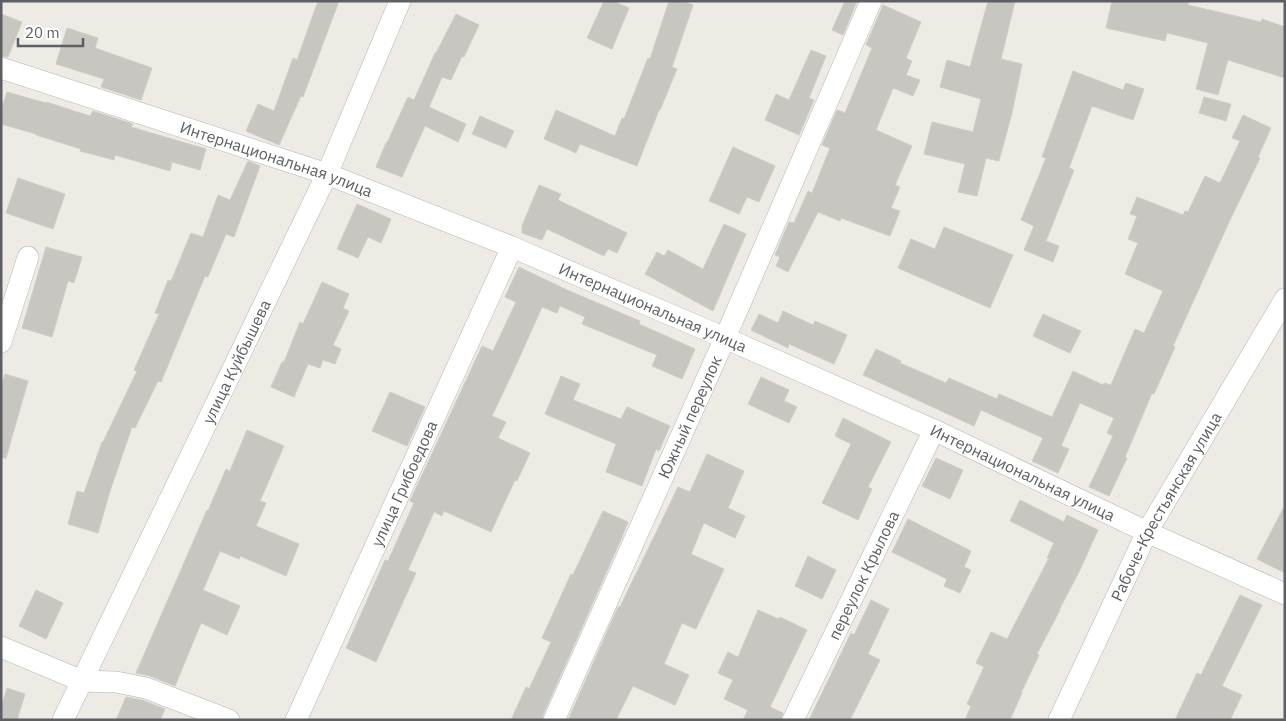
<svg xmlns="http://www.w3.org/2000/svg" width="1286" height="721" font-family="'IBM Plex Sans',sans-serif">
<rect width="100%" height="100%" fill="#edebe4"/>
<g fill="#c8c6c0" stroke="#d1cdc3">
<path d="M318,1h21l-36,96 -2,-1 -22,49 -33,-14 12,-27 16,7 19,-53 4,2z"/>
<path d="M604,1h9l16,7 -17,41 -25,-11z"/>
<path d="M669,1h13l11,4 -21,62 5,2 -17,41h-1l-22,56 -57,-22 -4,9 -32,-14 12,-29 59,26 7,-18 2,1 24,-61 2,1z"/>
<path d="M845,1h12l-14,34 -11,-5z"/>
<path d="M988,1h27l-14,58 21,5 -10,49 -13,48 -13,-3 -9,38 -19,-4 7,-28 -41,-10 8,-32 41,10 8,-33 -41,-12 7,-27 23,7z"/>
<path d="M1112,1h77l-1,4 73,17 1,-3 23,8v51l-57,-18 -10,35 -22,-6 12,-46 -41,-10 -2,8 -59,-13z"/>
<path d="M883,5l38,17 -15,36 6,3 -6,14 14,5 -7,16 -20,-8 -17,42 36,16 -17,39 5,2 -9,21 9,3 -10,25 -49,-18 -1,3 -22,-9 -30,60 -12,-6 4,-9 -5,-2 14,-33 5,1 14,-32 4,2 18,-45 -8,-3 15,-35 8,3 27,-65 -6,-3z"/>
<path d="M1,14l21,8 -14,35 -7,-1z"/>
<path d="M456,14l23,11 -15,32 -2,-1 -11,24 -9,-3 -13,30 37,17 -8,18 -33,-16 -23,51 -26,-10 10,-24h1l21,-46 6,3 21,-47h1z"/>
<path d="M67,28l31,10 -3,10 57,20 -11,32 -40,-13 3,-8 -48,-15z"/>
<path d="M811,50l15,6 -17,42 5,2 -15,35 -34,-15 11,-26 13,6z"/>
<path d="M1073,71l50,19 3,-7 18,6 -11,31 -41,-14 -23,62 5,2 -28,71 13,5 -6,16 -29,-12 10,-24 -13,-6 25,-62 -4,-1z"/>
<path d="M7,92l39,11v-1l44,14 3,-5 40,13 -2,3 75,22 -6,21 -28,-8 -2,9 -55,-16 -1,5 -34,-9 1,-2 -45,-14v-1l-35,-10v-14z"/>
<path d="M1204,97l27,7 -5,17 -27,-8z"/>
<path d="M1243,115l28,13 -13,29 2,1 -30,62 -57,126 2,1 -21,47 -2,-1 -27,64 2,1 -18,38 -20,-9 24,-51 -6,-3 7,-15 -34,-15 -19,43 8,3 -11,24 -26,-12 11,-23 -62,-28 -7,16 -111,-51 13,-26 25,12 -1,2 46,20 3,-5 48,21 2,-5 53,23 21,-46 30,14 1,-2 7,2 24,-56 9,4 19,-42 -38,-17 13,-31 -10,-4 9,-23 -7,-2 7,-17 46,18 2,-4 3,1 17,-36 15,7 20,-42 -8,-3z"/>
<path d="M480,116l34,15 -8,17 -34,-14z"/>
<path d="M733,147l42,19 -16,36 -12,-5 -8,17 -30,-13z"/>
<path d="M248,161l12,5 -26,71 -8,-3 -18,43 -3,-1 -44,106 -3,-1 -23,47 -3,-1 -22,64 -12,42 -30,-9 9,-33 7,2 18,-51h1l34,-71 -3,-1 25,-56 -4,-1 13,-33 3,1 20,-48 12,4 15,-42 12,5z"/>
<path d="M18,178l47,16 -12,35 -47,-16z"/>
<path d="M539,185l22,9 -3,6 69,33 -10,20 -9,-4 -4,7 -57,-27 -5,11 -20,-7v-7z"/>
<path d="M357,204l34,15 -10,24 -13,-6 -10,21 -21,-9z"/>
<path d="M724,224l22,10 -33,77 -68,-37 12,-22 7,4 4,-6 35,19z"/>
<path d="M944,227l69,28 -23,53 -92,-40 13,-29 24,10z"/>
<path d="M46,247l36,10 -8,26 -6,-2 -16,56 -30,-9z"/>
<path d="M519,267l48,23 73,31 -1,3 56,25 -13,30 -30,-13 5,-11 -75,-31 3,-7 -25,-11 -3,7 -15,-6 -25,56 -25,53 14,6 -8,16 32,15 -13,28 -2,-1 -24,52 -47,-21 -2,5 -8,-4 -26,58 8,3 -40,89 -30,-14 39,-88 3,1 26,-58 -4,-2 72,-155 11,5 23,-49 -11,-5z"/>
<path d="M322,282l27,12 -6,14 6,3 -16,34 8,4 -6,15 -12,-4 -3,8 -12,-4 -14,33 -23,-10 11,-25h2l16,-40 3,2z"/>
<path d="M783,311l30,14 2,-4 32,14 -13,29 -45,-20 -1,4 -37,-18 8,-16 19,9z"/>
<path d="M1043,314l38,17 -11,22 -37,-17z"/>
<path d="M5,374l23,7 -22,77h-5v-72z"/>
<path d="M561,376l19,8 -7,16 48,19 6,-12 43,19 -11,25 -3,-2 -14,37 -36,-14 10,-28 -71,-30z"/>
<path d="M761,377l28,13 -5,11 13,6 -8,16 -41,-19z"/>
<path d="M390,392l35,15 -18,39 -35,-15z"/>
<path d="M843,418l48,24 -23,45 4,2 -14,31 -36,-17 29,-59 -16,-8z"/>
<path d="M247,430l37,16 -24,55 6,2 -10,23 43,18 -13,32 -46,-20 -1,3 -19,-8 -17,39 37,16 -13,29 -26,-12 -26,63 -25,-10 -14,-3 71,-163 1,1 18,-42 4,2z"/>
<path d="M707,454l37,17 -16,37 17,8 -10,22 -31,-15 -13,31 33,15 -28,60 -14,-6 -18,41 25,11 -14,30 -42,-19 -17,34h-48l50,-113h2l58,-120 12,5z"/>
<path d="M936,458l27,12 -13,29 -28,-13z"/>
<path d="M1020,500l44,22 3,-7 31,15 -19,42 -20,38h1l-23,44 2,1 -18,38h1l-12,27h-45l6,-14 -4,-2 17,-37 -8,-4 15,-31 16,7 42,-81h-2l7,-15 -44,-22z"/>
<path d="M1285,505v68l-28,-14z"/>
<path d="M603,511l25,11 -6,15 -79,178 -1,5h-31l15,-33 3,2 22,-47 -9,-4 29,-64 2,1z"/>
<path d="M908,519l63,32 -7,16 7,3 -11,23 -16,-7 3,-7 -55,-27z"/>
<path d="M808,556l28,14 -14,29 -27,-13z"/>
<path d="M36,590l27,13 -17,36 -27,-13z"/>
<path d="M1240,595l22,10 -40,81 20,9 -12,25h-55l22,-47 4,2z"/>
<path d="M871,600l18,9 -21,45 12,6 -30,60h-41l42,-87 3,2z"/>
<path d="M758,610l21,9 1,-2 27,13 -37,77 13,6 -2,7h-38l5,-10 -24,-11 9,-19 -15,-7 10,-21 10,5z"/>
<path d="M7,688l18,6 -8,26h-16v-12z"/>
<path d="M126,697l16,3 23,9 -5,11h-44z"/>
</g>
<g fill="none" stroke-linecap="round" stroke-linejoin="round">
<g stroke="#b1b4b8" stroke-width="22">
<g id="minor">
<path id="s1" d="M1,68l326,106 185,73 213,91 209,92 213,102 138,62"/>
<path d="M1,342l27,-85"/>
<path d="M1,647l81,34 34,1 30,6 83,32"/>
<path id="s2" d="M63,720l264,-546 73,-173"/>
<path id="s3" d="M296,720l216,-473"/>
<path id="s4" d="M554,720l171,-382 146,-337"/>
<path id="s5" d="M793,720l141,-290"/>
<path id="s6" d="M1059,720l88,-188 138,-233"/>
</g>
</g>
<use href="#minor" stroke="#fff" stroke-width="21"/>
</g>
<g text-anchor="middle" stroke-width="4" stroke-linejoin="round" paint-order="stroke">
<g font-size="16" fill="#5c5f63" stroke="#fff">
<text dy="6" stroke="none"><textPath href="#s1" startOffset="290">Интернациональная улица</textPath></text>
<text dy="6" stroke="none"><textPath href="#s1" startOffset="695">Интернациональная улица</textPath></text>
<text dy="6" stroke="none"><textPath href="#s2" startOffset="398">улица Куйбышева</textPath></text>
<text dy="6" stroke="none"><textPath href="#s4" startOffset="332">Южный переулок</textPath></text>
<text dy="6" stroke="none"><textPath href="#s1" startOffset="1100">Интернациональная улица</textPath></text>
<text dy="6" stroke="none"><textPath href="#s3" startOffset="260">улица Грибоедова</textPath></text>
<text dy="6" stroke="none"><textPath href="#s6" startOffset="239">Рабоче-Крестьянская улица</textPath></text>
<text dy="6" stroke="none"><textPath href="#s5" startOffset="161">переулок Крылова</textPath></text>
</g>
</g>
<rect width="1286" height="721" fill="none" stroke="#5c5f63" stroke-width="5"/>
<path d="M18 38v8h65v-8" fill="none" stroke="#5c5f63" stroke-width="2.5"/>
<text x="25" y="38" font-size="15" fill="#5c5f63" stroke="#ffffff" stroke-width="4" paint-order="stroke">20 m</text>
</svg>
